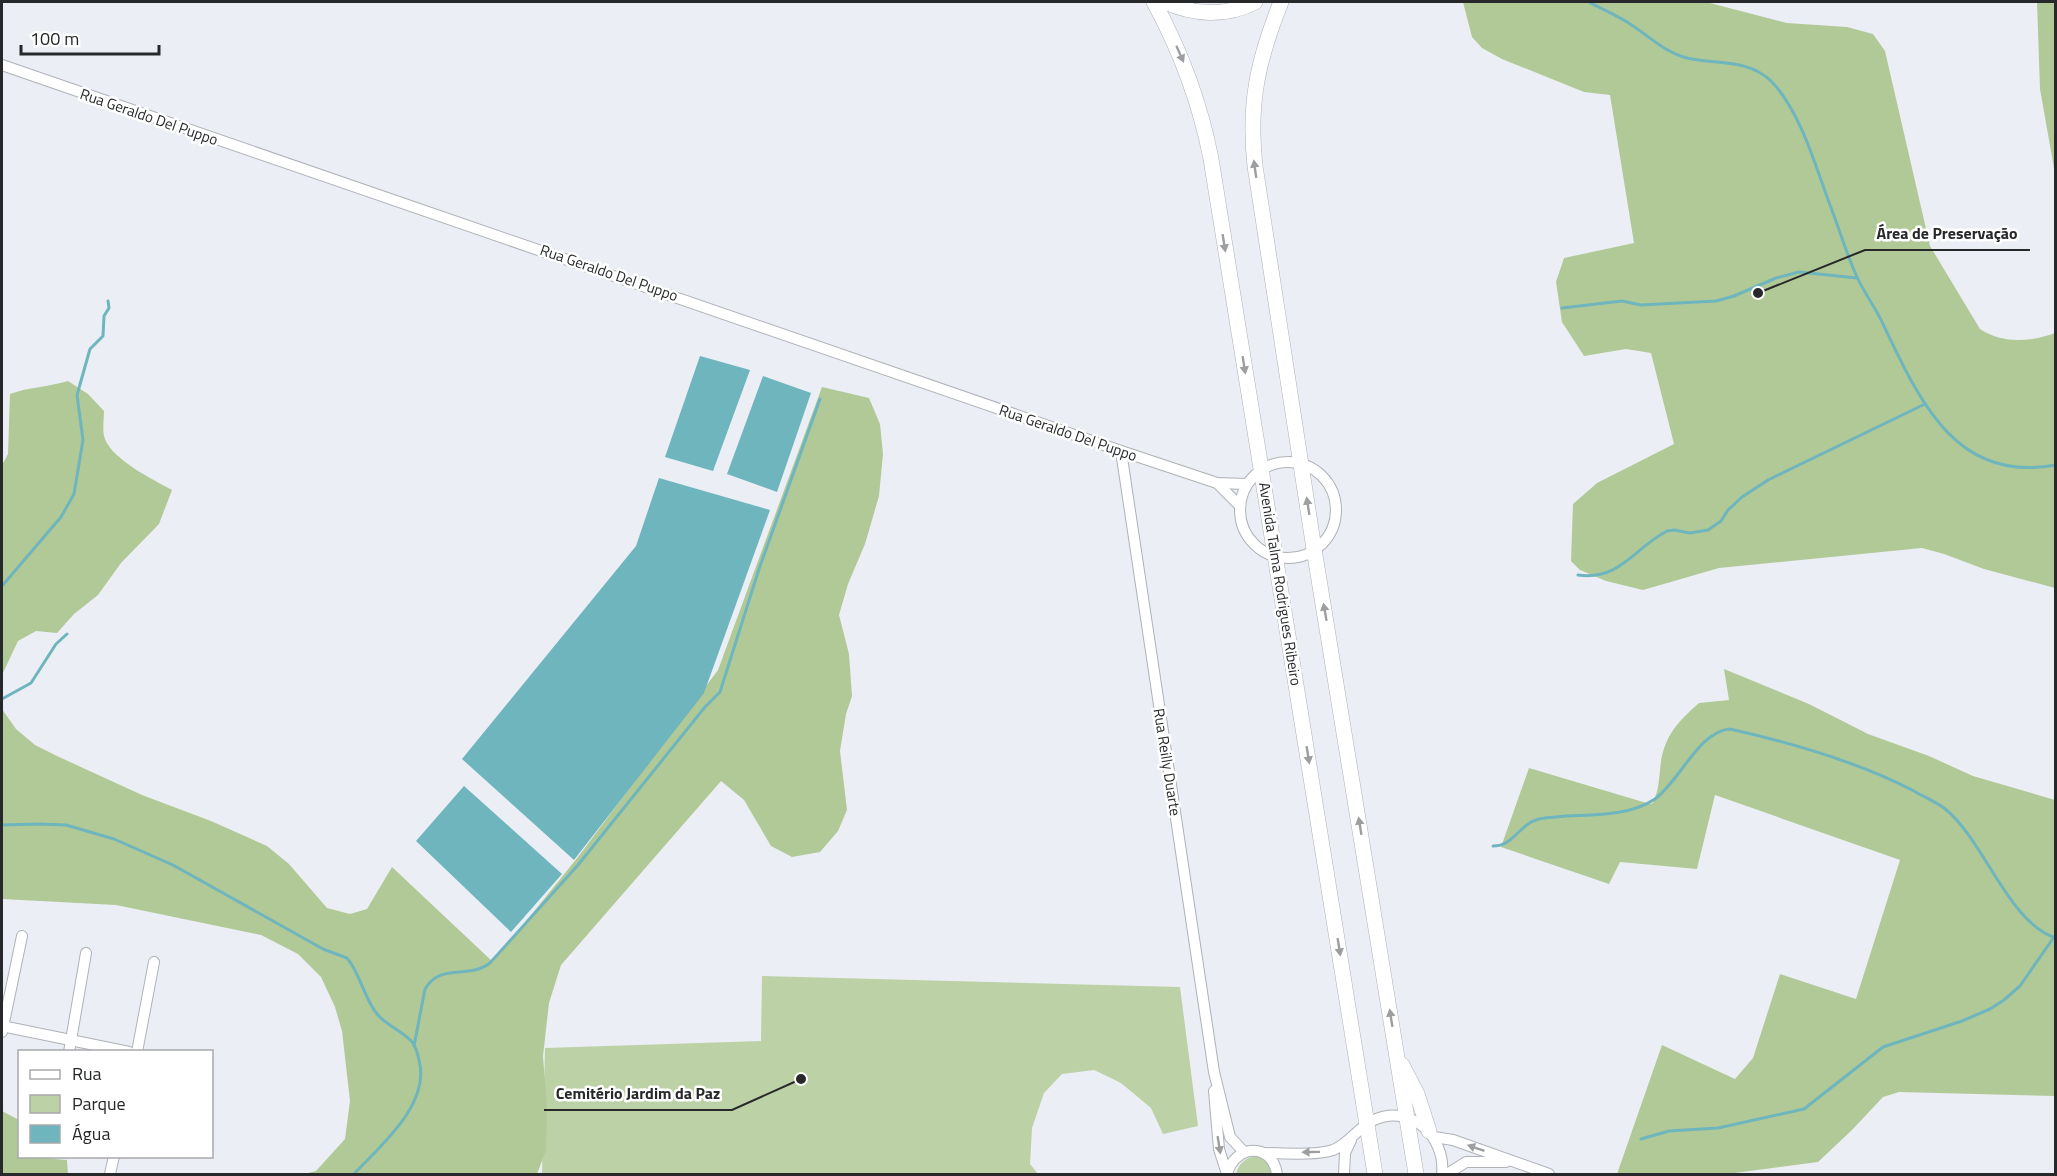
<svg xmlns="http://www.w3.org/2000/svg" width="2057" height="1176" font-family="'Titillium Web',sans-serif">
<rect width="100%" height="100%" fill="#ebeff5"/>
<g fill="#bcd1a5">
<path d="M762,976l418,11 18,139 -35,8 -12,-26 -30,-25 -27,-13 -32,4 -18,19 -12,35 -2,36 8,10h-496l3,-126 216,-7z"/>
<path d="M1256,1156l14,7 4,11h-38c3,-11 9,-16 20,-18z"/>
</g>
<g fill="#b1c997">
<path d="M1463,2h243l81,21 60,4 26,7 12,17 45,195 50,83c23,15 50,13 75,4v255l-71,-19 -40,-15 -22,-6 -203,20 -76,22 -37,-9 -26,-11 -9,-9 2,-57 24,-21 77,-39 -23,-91 -25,-4 -42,7 -22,-34 -6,-40 8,-24 70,-15 -24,-148 -26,-3 -82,-33 -20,-11 -10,-11z"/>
<path d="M2037,2h18v172l-15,-85z"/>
<path d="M68,381l20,13 16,17c0,8 -2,21 1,28 8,21 49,41 67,51l-13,34 -38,39 -23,32 -24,19 -17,19 -21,-2 -18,10 -16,34v-210l6,-11 2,-60c19,-7 38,-7 58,-13z"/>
<path d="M822,387l47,11 11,26 3,30 -4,42 -14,48 -17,40 -9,31 10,39 3,42 -6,18 -6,37 7,59 -9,21 -18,21 -28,5 -21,-11 -27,-46 -23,-19 -160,184 -12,38 -6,53 4,51 -1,43 -9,24h-233l12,-3 29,-32 5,-38 -8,-70 -7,-24 -14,-30 -23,-23 -37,-19 -145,-30 -114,-6v-190l14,20 19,16 22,11 85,39 69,26 56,25 22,18 38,44 23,6 17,-5 25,-42 101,95 85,-105 140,-187z"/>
<path d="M1724,669l85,35 59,30 61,22 44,20 82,24v296l-156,-4 -16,5 -31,33 -34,32 -91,12h-110l45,-129 73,34 18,-21 27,-84 76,25 44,-139 -185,-65 -18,74 -77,-7 -11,22 -108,-37 28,-79 121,36 3,-1c6,-15 5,-17 7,-32 2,-32 16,-48 39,-68l30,-3z"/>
<path d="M2,1111l17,9 1,36 47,4 1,14h-66z"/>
</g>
<g fill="#6eb5bd">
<path d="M700,356l50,14 -37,101 -48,-14z"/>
<path d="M763,376l48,17 -34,99 -50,-18z"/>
<path d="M659,478l111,32 -66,183 -130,167 -112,-101 174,-213z"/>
<path d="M464,786l98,88 -51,58 -95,-91z"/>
</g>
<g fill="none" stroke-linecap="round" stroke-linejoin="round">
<g stroke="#6eb5bd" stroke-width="3">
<path d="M1589,2c14,8 30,14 44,24 17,11 33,27 54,32 29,7 61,0 85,24 29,31 43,83 58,123 9,23 16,48 27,72 7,16 19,31 26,47 36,75 72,160 173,141"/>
<path d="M1562,308l60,-7 19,4 75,-4 18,-5 42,-18 23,-6 58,6"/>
<path d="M1578,575c42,6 56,-27 89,-44l7,-1 16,3 18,-3 13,-9 7,-11 14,-13 26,-17 157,-76"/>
<path d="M2,586l59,-69 13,-23 9,-54 -6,-45 13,-46 13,-13 1,-20 5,-8 -1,-7"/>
<path d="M2,699l29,-16 25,-39 11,-10"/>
<path d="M2,825l37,-1 27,1 48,14 59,26 150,84 24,9c13,15 17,40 30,56 10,12 26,17 36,29 3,5 5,12 6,17 12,44 -38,85 -65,114"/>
<path d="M1493,846c21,0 26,-22 46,-27 37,-7 83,2 116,-20 24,-17 44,-68 75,-70 62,14 126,32 182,61 10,6 22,11 32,18 40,31 64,115 112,130"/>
<path d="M414,1046l11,-57c16,-27 43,-9 65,-26l88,-98 127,-158 15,-15 39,-123 61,-170"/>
<path d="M1641,1139l28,-8 49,-3 86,-19 79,-62 79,-26 28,-12 14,-9 16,-14 34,-49"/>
</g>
<g stroke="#aeb2b7" stroke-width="12">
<g id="minor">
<path d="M2,65l1119,386 96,32 30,1"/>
<path d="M1121,451l93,621 16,65 14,15"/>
<circle cx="1288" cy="510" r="48"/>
<path d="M1217,483l23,23"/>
<path d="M2,1026l127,26"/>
<path d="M2,1032l20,-96"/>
<path d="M69,1052l17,-99"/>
<path d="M137,1052l17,-90"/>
<path d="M1214,1091l5,58 8,25"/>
<path d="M1434,1137l19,3 96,34"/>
<path d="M1263,1153c20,0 51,3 70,-3 16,-6 25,-23 41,-30 37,-17 72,17 68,54"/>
<path d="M110,1174l4,-18"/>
<path d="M1227,1174c8,-30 45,-32 50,0"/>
<path d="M1344,1174l1,-21 6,-13"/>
<path d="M1447,1174l19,-12h40"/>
</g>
</g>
<g stroke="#aeb2b7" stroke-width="16">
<g id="secondary">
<path d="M1154,2c27,50 46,100 57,157l164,1015"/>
<path d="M1165,2c29,13 61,15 90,0"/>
<path d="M1281,2c-23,58 -33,101 -26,164l59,383 102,625"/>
<path d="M1402,1065l15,29 12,37"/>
</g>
</g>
<use href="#minor" stroke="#fff" stroke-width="10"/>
<use href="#secondary" stroke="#fff" stroke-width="15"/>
</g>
<defs><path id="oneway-solid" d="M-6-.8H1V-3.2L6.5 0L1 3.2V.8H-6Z" transform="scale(1.5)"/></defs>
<g fill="#9d9e9f">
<use href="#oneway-solid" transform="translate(1180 54) rotate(66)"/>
<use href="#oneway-solid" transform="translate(1255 169) rotate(-98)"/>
<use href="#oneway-solid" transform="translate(1224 243) rotate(81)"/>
<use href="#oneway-solid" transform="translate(1244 365) rotate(81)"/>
<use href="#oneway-solid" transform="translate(1308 506) rotate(-99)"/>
<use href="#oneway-solid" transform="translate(1325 612) rotate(-100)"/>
<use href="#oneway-solid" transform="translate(1308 755) rotate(81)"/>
<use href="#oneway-solid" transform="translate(1360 826) rotate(-99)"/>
<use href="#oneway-solid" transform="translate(1339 947) rotate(81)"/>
<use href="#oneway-solid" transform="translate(1391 1018) rotate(-99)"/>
<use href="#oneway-solid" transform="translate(1219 1145) rotate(81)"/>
<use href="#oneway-solid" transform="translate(1476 1148) rotate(-161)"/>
<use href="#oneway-solid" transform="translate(1311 1152) rotate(179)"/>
</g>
<g text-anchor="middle" stroke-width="5" stroke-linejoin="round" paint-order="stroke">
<g font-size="15" fill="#26282a" stroke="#fff">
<text transform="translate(149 117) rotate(19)" y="5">Rua Geraldo Del Puppo</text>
<text transform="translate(609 273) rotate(19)" y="5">Rua Geraldo Del Puppo</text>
<text transform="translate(1068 433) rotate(19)" y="5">Rua Geraldo Del Puppo</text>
<text transform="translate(1280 584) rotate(81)" y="5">Avenida Talma Rodrigues Ribeiro</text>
<text transform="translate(1167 762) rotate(81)" y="5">Rua Reilly Duarte</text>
</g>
</g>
<path fill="none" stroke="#26282a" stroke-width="2" d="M1758 293L1865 250H2030M801 1079L732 1110H544"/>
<g fill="#26282a" stroke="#fff" stroke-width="2">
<circle cx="1758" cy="293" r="6"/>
<circle cx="801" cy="1079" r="6"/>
</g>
<g font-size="16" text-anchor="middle" font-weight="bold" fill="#26282a" stroke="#fff" stroke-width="5" stroke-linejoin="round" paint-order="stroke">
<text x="1947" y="239">Área de Preservação</text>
<text x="638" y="1099">Cemitério Jardim da Paz</text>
</g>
<rect width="2057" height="1176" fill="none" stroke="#26282a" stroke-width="6"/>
<rect x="18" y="1050" width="195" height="108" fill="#ffffff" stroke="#a8a9aa" stroke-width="1.5"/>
<rect x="30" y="1070" width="30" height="9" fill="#ffffff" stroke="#a8a9aa" stroke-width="1.5"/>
<text x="72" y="1080" font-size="18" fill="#26282a">Rua</text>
<rect x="30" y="1095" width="30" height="18" fill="#bcd1a5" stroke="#a8a9aa" stroke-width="1.5"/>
<text x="72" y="1110" font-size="18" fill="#26282a">Parque</text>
<rect x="30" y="1125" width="30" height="18" fill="#6eb5bd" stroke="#a8a9aa" stroke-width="1.5"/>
<text x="72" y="1140" font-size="18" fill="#26282a">Água</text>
<path d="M21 45v9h138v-9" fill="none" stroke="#26282a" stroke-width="3"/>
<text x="30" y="45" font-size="18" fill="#26282a" stroke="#ffffff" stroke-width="4.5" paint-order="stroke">100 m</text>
</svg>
